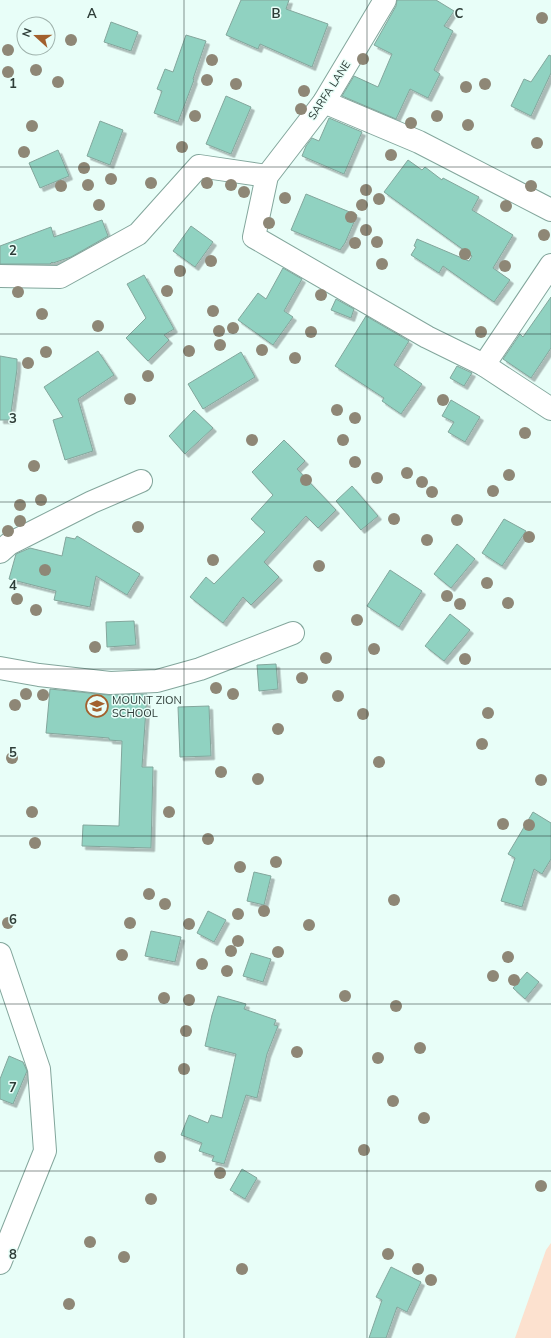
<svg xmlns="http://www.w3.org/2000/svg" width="551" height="1338" font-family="Mulish,sans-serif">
<defs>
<filter id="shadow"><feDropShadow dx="3.5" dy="3.5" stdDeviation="0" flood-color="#0004"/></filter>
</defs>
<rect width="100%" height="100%" fill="#e8fef8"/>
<path fill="#fce1cf" d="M551,1243v95h-36l31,-88z"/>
<g fill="#90d2c1" stroke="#83a69c" filter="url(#shadow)">
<path d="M241,0h48l-3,9 42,15 -16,43 -52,-23 -2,5 -32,-14z"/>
<path d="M397,0h39l18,11 -10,15 9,5 -19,39 6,4 -12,24 -18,-9 -14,30 -54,-23 12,-20 24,11 14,-33 -18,-9 22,-39z"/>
<path d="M111,22l27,10 -7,19 -27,-9z"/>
<path d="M186,35l20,6 -13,38 1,1 -16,42 -24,-9 8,-22 -5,-2 8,-20 8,3z"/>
<path d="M549,55l2,1v17l-20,43 -20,-10 13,-27 7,3z"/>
<path d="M226,96l25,11 -20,47 -25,-10z"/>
<path d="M329,118l33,14 -18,42 -42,-18 4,-10 6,-8 7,3z"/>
<path d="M100,121l23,9 -13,35 -23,-9z"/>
<path d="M58,150l11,26 -29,12 -11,-25z"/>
<path d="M408,160l14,10 3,-3 17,13 1,-2 36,19 -7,13 41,25 -20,33 17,12 -16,22 -51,-36 -4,7 -28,-18 5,-8 -2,-1 3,-7 52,22 3,-5 -88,-64z"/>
<path d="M306,194l51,21 -12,28 -5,7 -49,-20z"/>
<path d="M102,220l6,16 -37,21 -18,6 -1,-1 -2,2h-50v-18l51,-19 3,10z"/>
<path d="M191,226l22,16 -18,25 -22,-16z"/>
<path d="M283,268l19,11 -18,32 9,6 -20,28 -35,-25 20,-27 8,6z"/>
<path d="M144,275l30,54 -10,6 5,5 -21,21 -22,-23 20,-20 -19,-34z"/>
<path d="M551,297v51l-20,30 -28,-19 17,-25 3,3z"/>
<path d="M336,299l18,10 -3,9 -20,-8z"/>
<path d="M366,316l43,25 -15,24 28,19 -21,30 -19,-13 2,-3 -49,-32z"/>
<path d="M98,351l16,24 -36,24 15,52 -28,9 -12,-40 10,-3 -19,-30z"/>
<path d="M241,352l14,25 -52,32 -15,-25z"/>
<path d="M0,356l17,3v10l-7,51h-10z"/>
<path d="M457,366l15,7 -8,13 -14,-8z"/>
<path d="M451,400l29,17 -15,25 -17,-10 6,-10 -12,-6z"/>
<path d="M194,410l19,18 -28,26 -16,-18z"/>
<path d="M284,440l21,21 -8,8 39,41 -18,18 -12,-12 -42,46 15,15 -28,28 -8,-8 -20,26 -33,-26 16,-20 8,7 51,-52 -14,-13 22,-24 -21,-23z"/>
<path d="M352,486l26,30 -17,14 -25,-29z"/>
<path d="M504,519l22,12 -24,35 -20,-13z"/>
<path d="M77,536l63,38 -13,21 -31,-19 -6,31 -36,-7 2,-9 -47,-12 7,-25 14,-6 32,8 4,-19 9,2z"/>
<path d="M457,544l18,15 -24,29 -17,-14z"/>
<path d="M390,570l32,21 -23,36 -32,-21z"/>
<path d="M450,614l20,16 -26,31 -19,-15z"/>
<path d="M134,621l2,24 -29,2 -1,-25z"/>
<path d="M276,664l2,25 -19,2 -2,-26z"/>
<path d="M50,689l59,6 38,-1 -5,73h11l-2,81 -69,-2 1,-21 36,1 3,-85 -13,-1v-2l-63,-5z"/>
<path d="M209,706l2,50 -31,1 -2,-50z"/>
<path d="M533,812l18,11v36l-9,15 -8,-5 -12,38 -21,-6 14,-43 -7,-4z"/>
<path d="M254,872l17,4 -7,29 -17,-4z"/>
<path d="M208,911l18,9 -12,22 -17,-9z"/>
<path d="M151,931l30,6 -6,25 -30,-6z"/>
<path d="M251,953l20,6 -8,23 -20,-6z"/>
<path d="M527,972l12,10 -14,17 -12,-11z"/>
<path d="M218,996l28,8 -2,5 32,11 -2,5 4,1 -11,28 -10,44 -11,-3 -22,69 -12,-3 2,-5 -15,-5 3,-8 -21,-8 8,-20 19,8 3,-8 11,3 14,-64 -31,-8 7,-31z"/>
<path d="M9,1056l14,6 4,9 -14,33 -13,-5v-20z"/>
<path d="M242,1169l15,9 -12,21 -15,-9z"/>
<path d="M391,1267l30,15 -14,30 -10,-5 -11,31h-17l13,-38 -6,-3z"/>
</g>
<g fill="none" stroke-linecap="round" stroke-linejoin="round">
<g stroke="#83a69c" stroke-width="24">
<g id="minor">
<path d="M385,0l-61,102 -57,74 -13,61 173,100 57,28 67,44"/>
<path d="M324,102l95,40 132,68"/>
<path d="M0,276l60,1 78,-43 61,-68 68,10"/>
<path d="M484,365l67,-100"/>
<path d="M0,552l9,-8 83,-42 49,-21"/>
<path d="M0,668l39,7 71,8 47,-2 43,-12 93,-36"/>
<path d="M0,954l39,115 6,82 -45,112"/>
</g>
</g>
<use href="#minor" stroke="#fff" stroke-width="22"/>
</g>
<g fill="#8e8776">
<circle cx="542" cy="18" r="6"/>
<circle cx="71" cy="40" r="6"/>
<circle cx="8" cy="50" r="6"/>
<circle cx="363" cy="59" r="6"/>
<circle cx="212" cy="60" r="6"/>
<circle cx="36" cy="70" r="6"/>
<circle cx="8" cy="72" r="6"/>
<circle cx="207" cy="80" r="6"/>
<circle cx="58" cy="82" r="6"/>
<circle cx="236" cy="84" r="6"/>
<circle cx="485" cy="84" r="6"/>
<circle cx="466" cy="87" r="6"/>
<circle cx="304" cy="91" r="6"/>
<circle cx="301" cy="109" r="6"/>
<circle cx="195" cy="116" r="6"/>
<circle cx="437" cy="116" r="6"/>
<circle cx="411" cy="123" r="6"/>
<circle cx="468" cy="125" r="6"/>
<circle cx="32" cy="126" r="6"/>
<circle cx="537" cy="143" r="6"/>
<circle cx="182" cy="147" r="6"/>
<circle cx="24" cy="152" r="6"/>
<circle cx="391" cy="155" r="6"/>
<circle cx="84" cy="168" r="6"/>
<circle cx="111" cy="179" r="6"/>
<circle cx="151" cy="183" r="6"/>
<circle cx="207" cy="183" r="6"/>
<circle cx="88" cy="185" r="6"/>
<circle cx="231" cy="185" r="6"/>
<circle cx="61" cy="186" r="6"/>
<circle cx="531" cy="186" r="6"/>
<circle cx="366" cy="190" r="6"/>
<circle cx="244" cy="192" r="6"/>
<circle cx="285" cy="198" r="6"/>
<circle cx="379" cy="199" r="6"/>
<circle cx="99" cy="205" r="6"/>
<circle cx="362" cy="205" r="6"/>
<circle cx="506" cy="206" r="6"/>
<circle cx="351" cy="217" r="6"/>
<circle cx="269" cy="223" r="6"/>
<circle cx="366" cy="230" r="6"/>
<circle cx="544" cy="235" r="6"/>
<circle cx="377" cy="242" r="6"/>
<circle cx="355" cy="243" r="6"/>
<circle cx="465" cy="254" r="6"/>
<circle cx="211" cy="261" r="6"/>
<circle cx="382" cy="264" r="6"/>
<circle cx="505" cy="266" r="6"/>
<circle cx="180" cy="271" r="6"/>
<circle cx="167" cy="291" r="6"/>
<circle cx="18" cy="292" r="6"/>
<circle cx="321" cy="295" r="6"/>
<circle cx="213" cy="311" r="6"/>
<circle cx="42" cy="314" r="6"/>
<circle cx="98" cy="326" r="6"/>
<circle cx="233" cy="328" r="6"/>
<circle cx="219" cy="331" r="6"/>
<circle cx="311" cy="332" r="6"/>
<circle cx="481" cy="332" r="6"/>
<circle cx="220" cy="345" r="6"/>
<circle cx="262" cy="350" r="6"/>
<circle cx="189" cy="351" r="6"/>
<circle cx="46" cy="352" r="6"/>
<circle cx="295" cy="358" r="6"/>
<circle cx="28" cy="363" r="6"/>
<circle cx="148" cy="376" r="6"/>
<circle cx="130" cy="399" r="6"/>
<circle cx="443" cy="400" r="6"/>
<circle cx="337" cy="410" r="6"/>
<circle cx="355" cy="418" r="6"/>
<circle cx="525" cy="433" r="6"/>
<circle cx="252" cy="440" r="6"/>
<circle cx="343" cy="440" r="6"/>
<circle cx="355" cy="462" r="6"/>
<circle cx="34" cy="466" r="6"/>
<circle cx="407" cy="473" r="6"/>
<circle cx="509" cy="475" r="6"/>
<circle cx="377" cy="478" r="6"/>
<circle cx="306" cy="480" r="6"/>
<circle cx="422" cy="482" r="6"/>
<circle cx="493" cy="491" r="6"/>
<circle cx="432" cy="492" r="6"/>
<circle cx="41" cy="500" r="6"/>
<circle cx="20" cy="505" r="6"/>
<circle cx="394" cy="519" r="6"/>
<circle cx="457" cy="520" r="6"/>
<circle cx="20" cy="521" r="6"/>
<circle cx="138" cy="527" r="6"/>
<circle cx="8" cy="531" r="6"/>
<circle cx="529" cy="537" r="6"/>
<circle cx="427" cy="540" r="6"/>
<circle cx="213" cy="560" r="6"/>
<circle cx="319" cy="566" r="6"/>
<circle cx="45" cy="570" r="6"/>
<circle cx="487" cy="583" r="6"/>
<circle cx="447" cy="596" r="6"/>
<circle cx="17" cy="599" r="6"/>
<circle cx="508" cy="603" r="6"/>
<circle cx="460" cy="604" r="6"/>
<circle cx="36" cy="610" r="6"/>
<circle cx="357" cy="620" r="6"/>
<circle cx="95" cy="647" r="6"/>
<circle cx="374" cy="649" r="6"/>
<circle cx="326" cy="658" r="6"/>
<circle cx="465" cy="659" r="6"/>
<circle cx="302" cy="678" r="6"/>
<circle cx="216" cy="688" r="6"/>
<circle cx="26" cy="694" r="6"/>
<circle cx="233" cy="694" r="6"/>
<circle cx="43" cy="695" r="6"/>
<circle cx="338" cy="696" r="6"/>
<circle cx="15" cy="705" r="6"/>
<circle cx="488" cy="713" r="6"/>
<circle cx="363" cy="714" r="6"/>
<circle cx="278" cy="729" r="6"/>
<circle cx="482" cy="744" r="6"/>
<circle cx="12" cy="758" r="6"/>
<circle cx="379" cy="762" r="6"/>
<circle cx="221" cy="772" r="6"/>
<circle cx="258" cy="779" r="6"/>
<circle cx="541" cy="780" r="6"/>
<circle cx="32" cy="812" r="6"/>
<circle cx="169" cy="812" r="6"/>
<circle cx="503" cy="824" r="6"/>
<circle cx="529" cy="825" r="6"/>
<circle cx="208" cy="839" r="6"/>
<circle cx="35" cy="843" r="6"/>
<circle cx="276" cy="862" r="6"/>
<circle cx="240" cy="867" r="6"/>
<circle cx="149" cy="894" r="6"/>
<circle cx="394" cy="900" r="6"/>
<circle cx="165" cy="904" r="6"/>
<circle cx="264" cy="911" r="6"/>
<circle cx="238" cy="914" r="6"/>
<circle cx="8" cy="923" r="6"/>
<circle cx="130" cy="923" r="6"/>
<circle cx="189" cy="924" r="6"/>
<circle cx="309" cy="925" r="6"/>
<circle cx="238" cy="941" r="6"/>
<circle cx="231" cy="951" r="6"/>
<circle cx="278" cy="952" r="6"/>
<circle cx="122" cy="955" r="6"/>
<circle cx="508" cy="957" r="6"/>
<circle cx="202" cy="964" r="6"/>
<circle cx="227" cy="971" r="6"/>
<circle cx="493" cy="976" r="6"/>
<circle cx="514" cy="980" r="6"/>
<circle cx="345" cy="996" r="6"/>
<circle cx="164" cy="998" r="6"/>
<circle cx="189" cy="1000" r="6"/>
<circle cx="396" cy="1006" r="6"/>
<circle cx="186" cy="1031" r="6"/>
<circle cx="420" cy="1048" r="6"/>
<circle cx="297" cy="1052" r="6"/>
<circle cx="378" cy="1058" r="6"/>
<circle cx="184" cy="1069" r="6"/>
<circle cx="393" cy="1101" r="6"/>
<circle cx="424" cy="1118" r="6"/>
<circle cx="364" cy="1150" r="6"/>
<circle cx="160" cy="1157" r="6"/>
<circle cx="220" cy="1173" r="6"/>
<circle cx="541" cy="1186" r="6"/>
<circle cx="151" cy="1199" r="6"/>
<circle cx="90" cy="1242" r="6"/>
<circle cx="388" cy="1254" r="6"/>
<circle cx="124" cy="1257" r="6"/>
<circle cx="242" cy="1269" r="6"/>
<circle cx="418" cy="1269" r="6"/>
<circle cx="431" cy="1280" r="6"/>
<circle cx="69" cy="1304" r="6"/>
</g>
<path fill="none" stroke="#2e3d38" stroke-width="1" stroke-opacity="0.55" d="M184,0v1338M367,0v1338M0,167h551M0,334h551M0,502h551M0,669h551M0,836h551M0,1004h551M0,1171h551"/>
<defs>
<g id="school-ring" transform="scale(1.15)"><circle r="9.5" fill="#e8fef8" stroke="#a2602d" stroke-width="1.5"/><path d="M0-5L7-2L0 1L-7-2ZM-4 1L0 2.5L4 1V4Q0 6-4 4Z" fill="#a2602d"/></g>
</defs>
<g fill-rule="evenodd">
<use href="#school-ring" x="97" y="706"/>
</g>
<g text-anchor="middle" stroke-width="3" stroke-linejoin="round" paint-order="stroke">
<g font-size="11" fill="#2e3d38" stroke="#e8fef8">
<text transform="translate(329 90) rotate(-57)" y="4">SARFA LANE</text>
</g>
<g font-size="11" fill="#2e3d38" stroke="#e8fef8" text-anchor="start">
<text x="112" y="704">MOUNT ZION<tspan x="112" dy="13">SCHOOL</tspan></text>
</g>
</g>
<g font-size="13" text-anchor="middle" font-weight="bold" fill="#2e3d38" stroke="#e8fef8" stroke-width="3" stroke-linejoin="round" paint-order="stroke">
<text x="92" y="18">A</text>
<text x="276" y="18">B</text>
<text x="459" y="18">C</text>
<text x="13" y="88">1</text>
<text x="13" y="255">2</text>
<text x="13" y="423">3</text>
<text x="13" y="590">4</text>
<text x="13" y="757">5</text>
<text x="13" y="924">6</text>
<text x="13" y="1092">7</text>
<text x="13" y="1259">8</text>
</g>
<g transform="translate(36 36) rotate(291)"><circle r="19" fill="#e8fef8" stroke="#9eb1ab"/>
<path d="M0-3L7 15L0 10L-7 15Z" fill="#a2602d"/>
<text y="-6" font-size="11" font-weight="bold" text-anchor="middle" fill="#2e3d38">N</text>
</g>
</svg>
